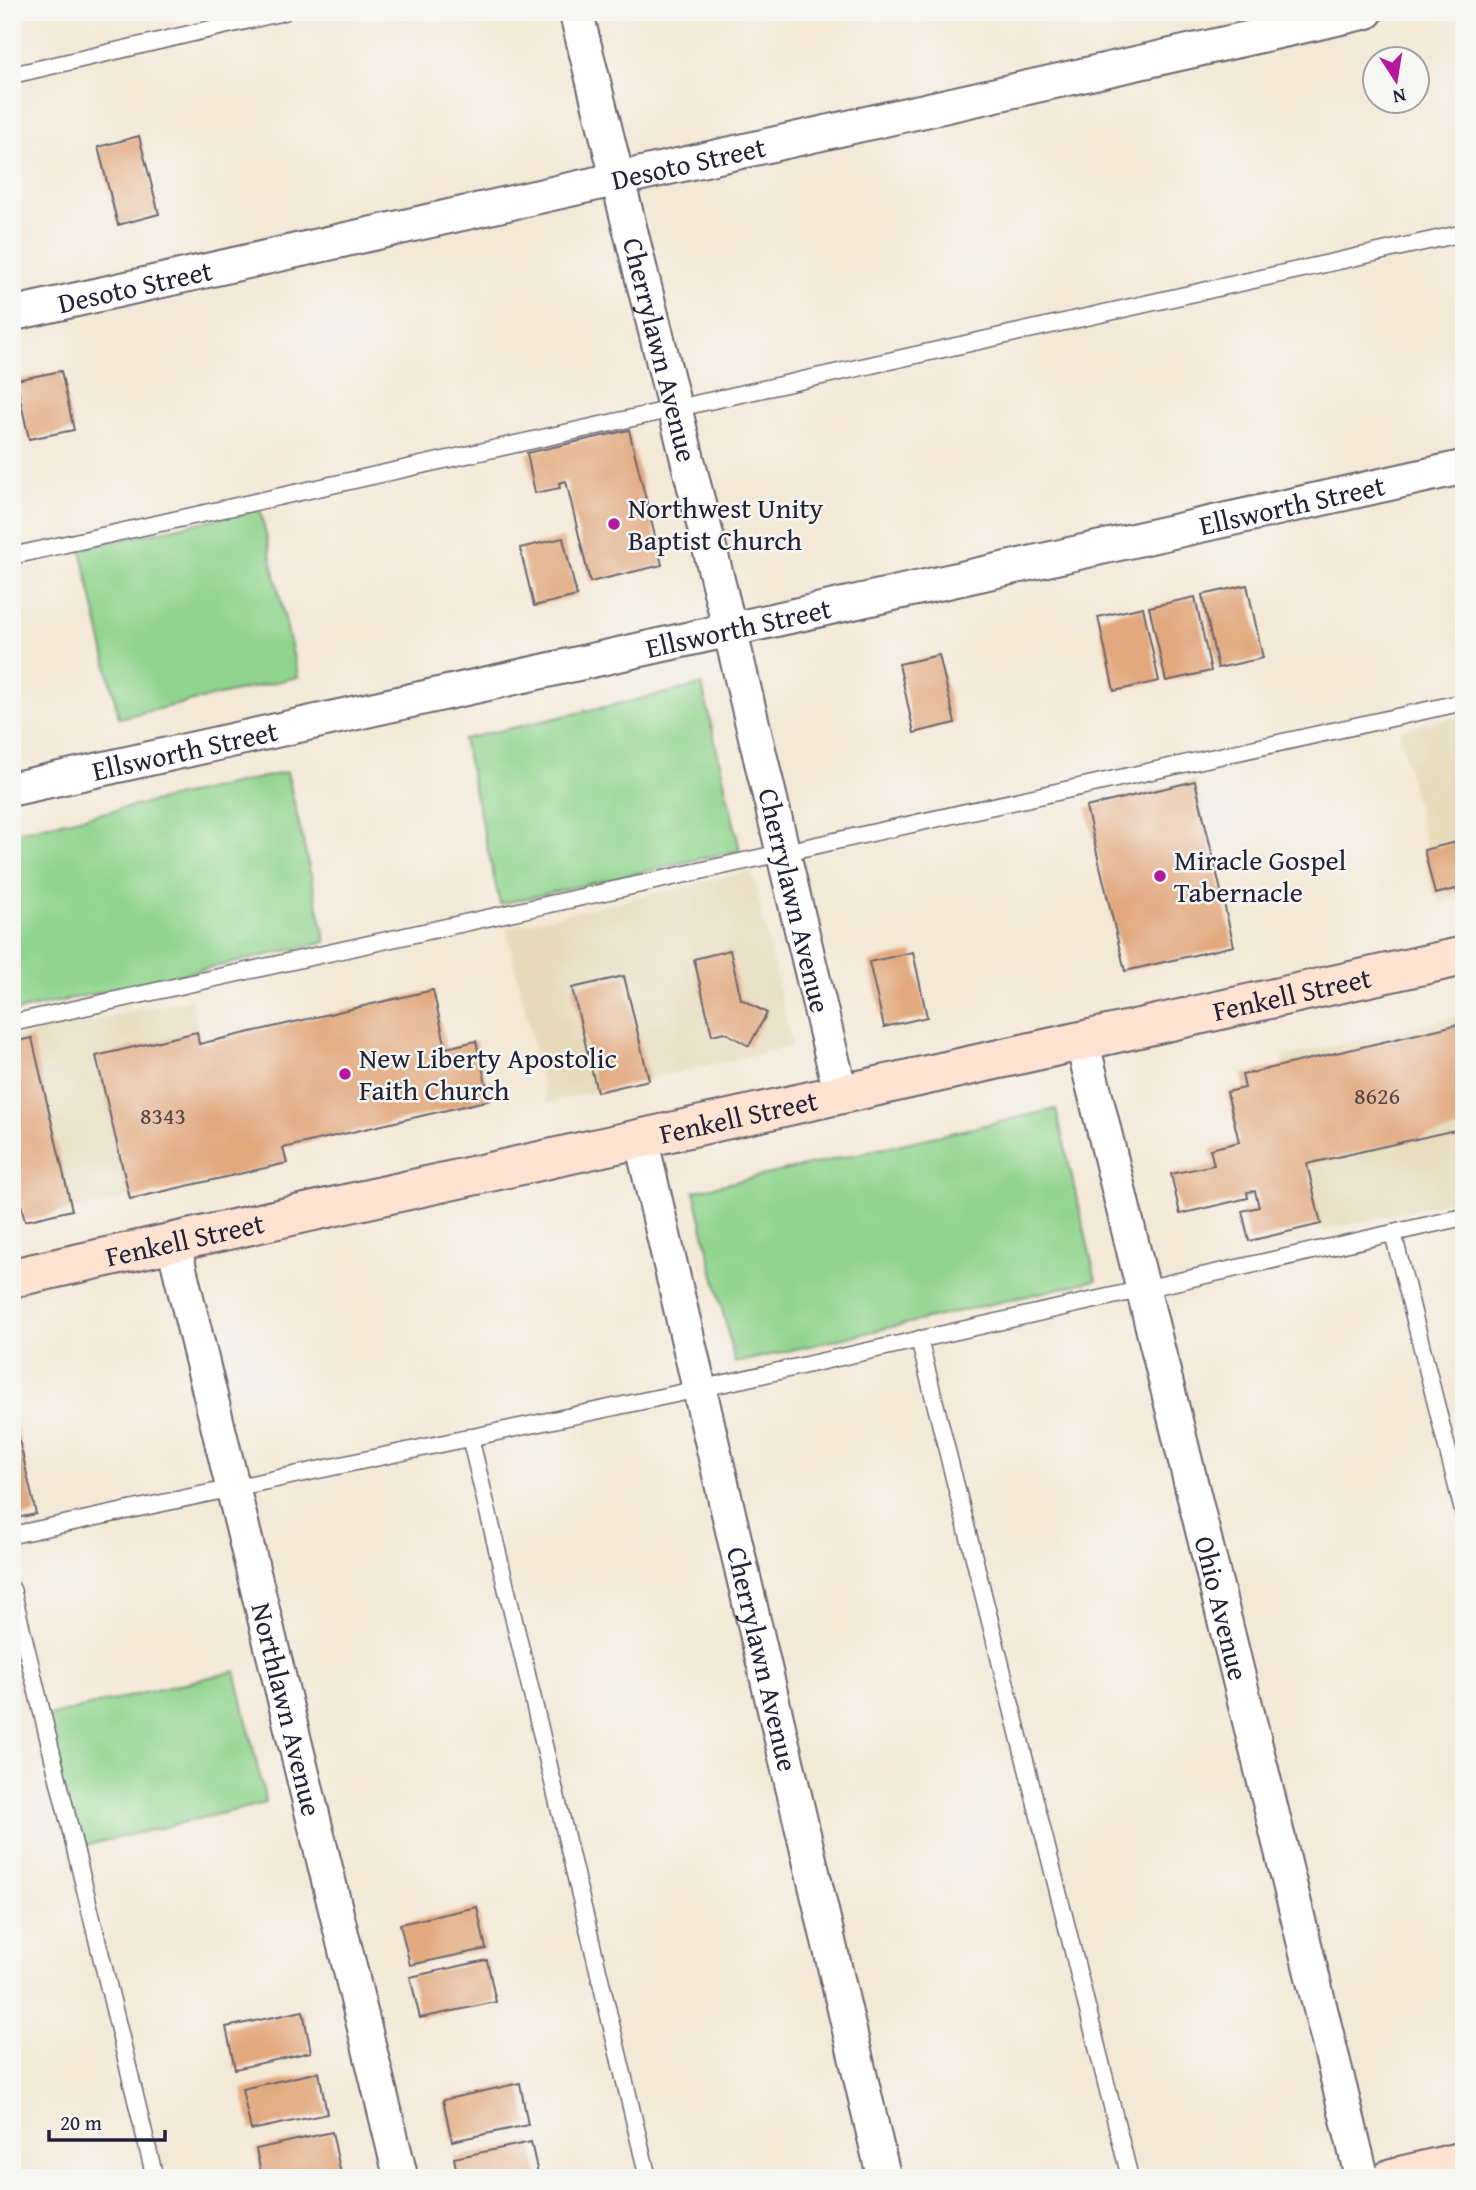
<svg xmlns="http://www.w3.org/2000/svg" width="1476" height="2190" font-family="'Gentium Book Plus',serif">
<rect width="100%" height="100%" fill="#f6f6f2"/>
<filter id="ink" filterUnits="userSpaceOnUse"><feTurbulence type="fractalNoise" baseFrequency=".0143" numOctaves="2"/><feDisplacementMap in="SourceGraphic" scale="14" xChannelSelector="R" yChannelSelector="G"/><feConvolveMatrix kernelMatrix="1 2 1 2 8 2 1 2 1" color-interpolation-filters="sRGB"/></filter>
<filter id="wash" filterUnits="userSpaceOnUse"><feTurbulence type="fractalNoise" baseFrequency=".00686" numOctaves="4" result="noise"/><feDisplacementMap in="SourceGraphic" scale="28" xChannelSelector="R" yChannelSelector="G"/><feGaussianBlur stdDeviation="1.57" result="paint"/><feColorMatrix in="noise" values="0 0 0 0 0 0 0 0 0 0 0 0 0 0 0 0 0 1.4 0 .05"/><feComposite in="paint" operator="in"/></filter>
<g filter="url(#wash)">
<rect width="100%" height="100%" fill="#f4e8d6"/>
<g fill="#e6daba">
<path d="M1464,715v182l-25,6 -40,-173z"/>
<path d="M752,871l40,175 -245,57 -41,-175z"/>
<path d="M191,999l39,176 -218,48v-185z"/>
<path d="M1464,1015v183l-142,33 -41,-173z"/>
</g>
<g fill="#90d48d" stroke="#597b64" stroke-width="2">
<path d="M260,509l38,168 -179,41 -38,-169z"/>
<path d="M702,685l38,165 -240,54 -37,-165z"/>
<path d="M287,772l39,170 -314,70v-179z"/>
<path d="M1056,1109l40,171 -361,83 -41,-172z"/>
<path d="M235,1671l31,132 -192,45 -30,-131z"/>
</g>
<g id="blocks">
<g fill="#e2a87e">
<path d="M139,136l20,78 -41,11 -20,-78z"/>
<path d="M61,371l13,59 -45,9 -13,-59z"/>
<path d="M629,430l33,135 -72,17 -24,-101 -7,2 1,5 -25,5 -8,-40z"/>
<path d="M563,538l14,58 -43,10 -14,-58z"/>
<path d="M1247,585l16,73 -45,10 -16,-73z"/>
<path d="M1195,597l16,74 -45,10 -17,-74z"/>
<path d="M1143,607l16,74 -45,10 -16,-74z"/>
<path d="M939,655l16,68 -41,10 -15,-69z"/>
<path d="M1195,781l39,165 -109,25 -39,-164z"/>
<path d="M1464,840v54l-6,1 -2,-6 -21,5 -11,-44z"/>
<path d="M730,950l11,49 26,14 -18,33 -25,-14 -12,3 -18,-76z"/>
<path d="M913,952l14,65 -43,10 -15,-65z"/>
<path d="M624,976l25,104 -52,12 -25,-104z"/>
<path d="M433,990l13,58 30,-7 14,59 -207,48 4,15 -157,36 -34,-143 101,-24 2,12z"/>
<path d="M1464,1023v105l-157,36 14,60 -72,17 -7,-30 17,-4 -4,-16 -8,1 1,6 -68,16 -9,-40 43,-9 -4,-16 29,-7 -12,-50 18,-4 -3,-13z"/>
<path d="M32,1038l40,172 -47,11 -13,-54v-125z"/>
<path d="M13,1412l23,102 -24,5v-106z"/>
<path d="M477,1907l9,42 -76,16 -10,-41z"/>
<path d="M487,1960l9,42 -76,16 -10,-41z"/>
<path d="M303,2011l8,41 -76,17 -9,-42z"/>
<path d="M319,2072l8,42 -76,16 -9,-41z"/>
<path d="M520,2083l8,42 -76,16 -9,-41z"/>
<path d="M332,2132l9,42 -18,4h-61l-6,-29z"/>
<path d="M531,2142l8,36h-81l-4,-20z"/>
</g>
</g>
</g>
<g filter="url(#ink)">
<use href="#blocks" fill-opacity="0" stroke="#6c6771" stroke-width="2"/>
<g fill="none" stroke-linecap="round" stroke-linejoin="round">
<g stroke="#6c6771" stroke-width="19">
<g id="lane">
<path d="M12,75l272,-63"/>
<path d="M12,556l1452,-323"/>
<path d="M12,1023l1452,-321"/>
<path d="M1393,1233l71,282"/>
<path d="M919,1339l211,839"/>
<path d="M470,1437l178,741"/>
<path d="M12,1535l687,-146 765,-172"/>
<path d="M12,1589l143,589"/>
</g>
</g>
<g stroke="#6c6771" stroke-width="37">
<g id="street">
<path id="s1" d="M576,12l154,618 111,465"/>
<path id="s2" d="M12,314l1354,-302"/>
<path id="s3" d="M12,789l1452,-322"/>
<path id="s4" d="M1082,1041l280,1137"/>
<path id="s5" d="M641,1139l243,1039"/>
<path id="s6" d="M173,1242l228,936"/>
</g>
</g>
<g stroke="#6c6771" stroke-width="42">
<g id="secondary">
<path id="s7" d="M12,1278l1452,-322"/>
<path d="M1392,2178l72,-17"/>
</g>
</g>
<use href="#lane" stroke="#fff" stroke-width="16"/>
<use href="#street" stroke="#fff" stroke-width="33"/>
<use href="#secondary" stroke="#fee3d2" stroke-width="38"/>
</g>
</g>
<g fill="#b5179e" stroke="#f6f6f2" stroke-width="2.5">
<circle cx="614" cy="524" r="7"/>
<circle cx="1160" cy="876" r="7"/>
<circle cx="345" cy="1074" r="7"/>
</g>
<g text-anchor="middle" stroke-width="5" stroke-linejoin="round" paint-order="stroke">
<g font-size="24" fill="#52444c">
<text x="1377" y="1104">8626</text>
<text x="163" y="1124">8343</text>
</g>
<g font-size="28" fill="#22223b" stroke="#f6f6f2">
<text dy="10" stroke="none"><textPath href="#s2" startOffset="693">Desoto Street</textPath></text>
<text dy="10" stroke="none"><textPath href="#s2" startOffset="126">Desoto Street</textPath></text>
<text dy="10" stroke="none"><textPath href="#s1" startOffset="348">Cherrylawn Avenue</textPath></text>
<text dy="10" stroke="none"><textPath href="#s3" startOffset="1311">Ellsworth Street</textPath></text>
<text dy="10" stroke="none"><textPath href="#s3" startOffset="744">Ellsworth Street</textPath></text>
<text dy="10" stroke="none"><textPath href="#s3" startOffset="177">Ellsworth Street</textPath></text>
<text dy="10" stroke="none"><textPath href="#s1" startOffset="915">Cherrylawn Avenue</textPath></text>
<text dy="10" stroke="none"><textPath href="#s7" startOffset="1311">Fenkell Street</textPath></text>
<text dy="10" stroke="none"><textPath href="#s7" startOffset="744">Fenkell Street</textPath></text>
<text dy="10" stroke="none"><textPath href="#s7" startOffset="177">Fenkell Street</textPath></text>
<text dy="10" stroke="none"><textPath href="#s4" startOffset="584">Ohio Avenue</textPath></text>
<text dy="10" stroke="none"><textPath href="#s5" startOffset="534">Cherrylawn Avenue</textPath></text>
<text dy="10" stroke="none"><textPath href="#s6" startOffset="481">Northlawn Avenue</textPath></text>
</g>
<g font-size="28" fill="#22223b" stroke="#f6f6f2" text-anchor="start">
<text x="628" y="518">Northwest Unity<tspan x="628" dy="32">Baptist Church</tspan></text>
<text x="1174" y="870">Miracle Gospel<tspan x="1174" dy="32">Tabernacle</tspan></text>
<text x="359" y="1068">New Liberty Apostolic<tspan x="359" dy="32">Faith Church</tspan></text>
</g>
</g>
<rect width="1476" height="2190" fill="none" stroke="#f6f6f2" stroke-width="42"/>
<g transform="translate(1396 80) rotate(168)"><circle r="33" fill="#f6f6f2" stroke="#a1a1a9" stroke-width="2"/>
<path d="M0-5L12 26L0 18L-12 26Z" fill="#b5179e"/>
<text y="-10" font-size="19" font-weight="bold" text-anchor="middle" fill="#22223b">N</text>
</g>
<path d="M49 2130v10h116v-10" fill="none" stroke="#22223b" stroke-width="3.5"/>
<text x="60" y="2130" font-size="21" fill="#22223b" stroke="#f6f6f2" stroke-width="5" paint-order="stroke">20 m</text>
</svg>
